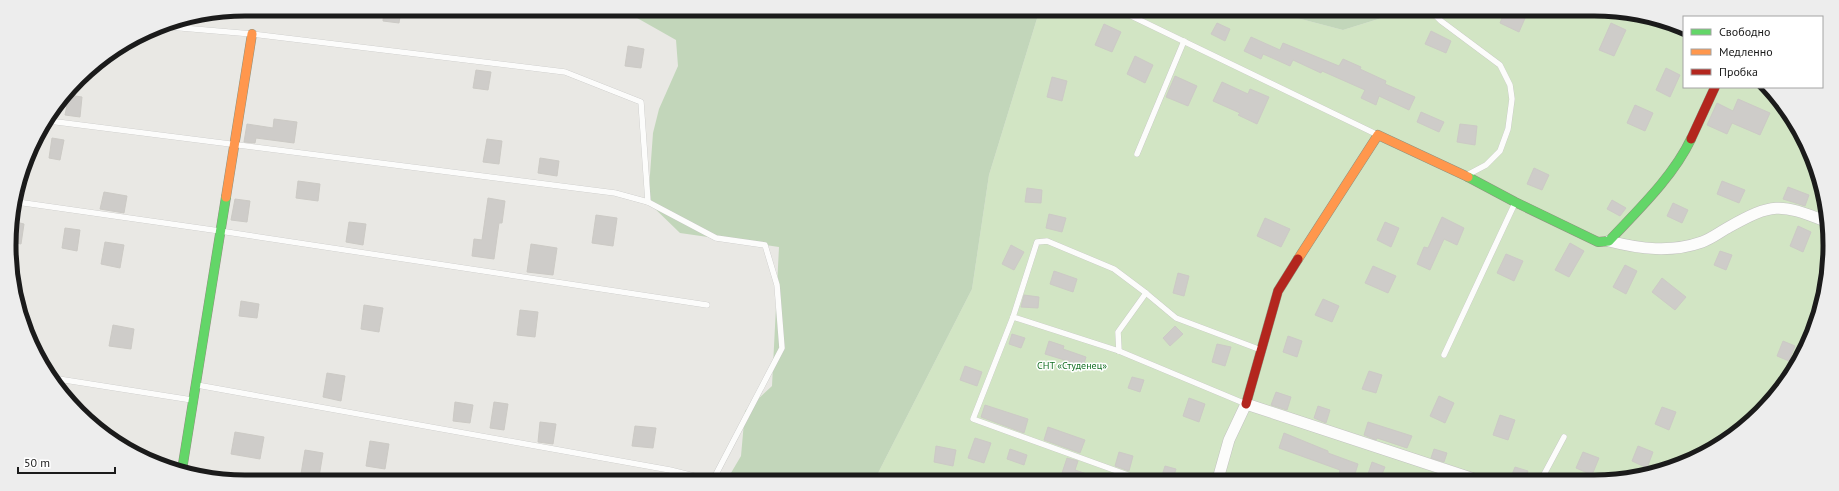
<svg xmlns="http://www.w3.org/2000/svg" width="1839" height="491" font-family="'PT Sans',sans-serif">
<rect width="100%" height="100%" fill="#e9e8e4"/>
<path fill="#d2e5c4" d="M1039,12h235l69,18 45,-14v-3l251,1 45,18v55h79l27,27 35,85v92l-19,59 -45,63 -63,45 -74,22 -749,-1 97,-190 17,-114z"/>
<g fill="#c2d6ba">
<path d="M623,10l416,2 -50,163 -17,114 -97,190 -147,-1 13,-22 4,-45 27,-25 7,-139 -99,-14 -32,-31 5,-69 6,-24 19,-43 -2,-26z"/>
<path d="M1274,12l114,1v3l-45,14z"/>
</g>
<g fill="#ceccc9" stroke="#cccac5">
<path d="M384,9l17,1 -2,13 -16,-2z"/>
<path d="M1504,13h15l7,3 -7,16 -19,-9z"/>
<path d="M1217,23l13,6 -5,12 -14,-7z"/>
<path d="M1611,23l15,7 -12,26 -15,-6z"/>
<path d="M1104,24l17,8 -9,20 -17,-7z"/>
<path d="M1431,31l20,10 -5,12 -21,-9z"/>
<path d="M1251,37l29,13 3,-7 56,23 4,-7 18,8 -1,2 26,12 -1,3 30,13 -6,13 -30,-14 -3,9 -15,-7 4,-8 -43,-19 -1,2 -28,-13 -3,6 -27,-12 -2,5 -17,-8z"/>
<path d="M628,46l16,3 -3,19 -16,-2z"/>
<path d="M1135,56l18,9 -8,18 -18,-9z"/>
<path d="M1666,68l14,7 -10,22 -14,-7z"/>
<path d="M476,70l15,2 -3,18 -15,-2z"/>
<path d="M1175,76l22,10 -9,20 -22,-9z"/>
<path d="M1052,77l15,4 -5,20 -15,-4z"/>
<path d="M1222,82l26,12 2,-5 19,8 -12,27 -19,-9 2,-2 -27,-12z"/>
<path d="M69,95l13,2 -2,20 -15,-2z"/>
<path d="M1738,99l32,14 -10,22 -28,-12 -5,11 -20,-9 10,-22 16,8z"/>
<path d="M1635,105l18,8 -8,18 -18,-8z"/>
<path d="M1421,112l23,10 -5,10 -22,-10z"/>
<path d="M274,119l23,3 -3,21 -38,-5 -1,5 -11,-1 3,-18 26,4z"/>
<path d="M1460,124l17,2 -2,19 -18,-3z"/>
<path d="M52,138l12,2 -4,20 -11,-2z"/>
<path d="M487,139l15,2 -3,23 -16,-2z"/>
<path d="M540,158l19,3 -2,15 -19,-3z"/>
<path d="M1534,168l15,7 -7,15 -15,-6z"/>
<path d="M298,181l22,3 -2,17 -22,-3z"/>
<path d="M1722,181l23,9 -6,13 -22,-9z"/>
<path d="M1788,187l21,8 -4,11 -22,-7z"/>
<path d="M1027,188l15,2 -1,13 -16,-1z"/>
<path d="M104,192l23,4 -3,17 -24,-4z"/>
<path d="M488,198l17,3 -3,22h-3l-5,36 -22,-3 2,-17 8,1z"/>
<path d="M235,199l15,2 -3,21 -16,-2z"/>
<path d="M1612,200l14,8 -6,8 -13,-7z"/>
<path d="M1673,203l15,7 -6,13 -15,-7z"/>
<path d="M1049,214l17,4 -4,14 -16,-4z"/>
<path d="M596,215l21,3 -4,28 -21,-3z"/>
<path d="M1442,217l22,11 -7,17 -13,-6 -14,31 -13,-6 7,-17 4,1z"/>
<path d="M1265,218l25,11 -9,18 -24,-11z"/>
<path d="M12,221l12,3 -3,20 -10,-2 -1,-12z"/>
<path d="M349,222l17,2 -3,21 -17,-3z"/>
<path d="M1385,222l14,6 -8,19 -14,-7z"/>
<path d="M1798,226l13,6 -8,20 -13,-6z"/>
<path d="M65,228l15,2 -3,21 -15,-3z"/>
<path d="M105,242l19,3 -4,23 -19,-4z"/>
<path d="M1570,243l14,8 -15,26 -14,-7z"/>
<path d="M531,244l26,4 -4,27 -26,-3z"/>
<path d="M1011,245l13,7 -10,18 -12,-6z"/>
<path d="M1720,251l12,4 -6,15 -12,-5z"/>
<path d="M1506,254l17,7 -9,20 -17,-8z"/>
<path d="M1625,265l12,6 -11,23 -13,-7z"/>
<path d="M1373,266l23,10 -8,17 -23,-10z"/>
<path d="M1054,271l23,8 -4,13 -23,-8z"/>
<path d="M1178,273l11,3 -5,20 -11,-3z"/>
<path d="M1662,278l24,19 -11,13 -23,-18z"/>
<path d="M1024,295l15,2 -1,11 -17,-1z"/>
<path d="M1323,299l16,7 -7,16 -17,-7z"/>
<path d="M241,301l18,3 -2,14 -18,-2z"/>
<path d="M364,305l19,3 -4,24 -18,-3z"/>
<path d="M520,310l18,2 -3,25 -18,-2z"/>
<path d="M113,325l21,4 -3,20 -22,-3z"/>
<path d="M1175,326l8,8 -13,12 -7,-8z"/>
<path d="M1012,334l13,4 -4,10 -12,-4z"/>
<path d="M1288,336l14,5 -5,16 -14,-5z"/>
<path d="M1049,341l15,5 -1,3 23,8 -4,13 -12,-4 1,-4 -26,-8z"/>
<path d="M1783,341l12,5 -6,15 -12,-5z"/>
<path d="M1217,344l14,3 -6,19 -13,-4z"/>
<path d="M965,366l17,6 -5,14 -17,-6z"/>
<path d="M1369,371l13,4 -6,18 -14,-4z"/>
<path d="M327,373l18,3 -4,25 -18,-4z"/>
<path d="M1132,377l12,3 -4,12 -12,-4z"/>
<path d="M1276,392l15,5 -4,13 -16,-5z"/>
<path d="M1439,396l15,7 -9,20 -15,-7z"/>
<path d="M1189,398l16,6 -6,18 -16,-6z"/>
<path d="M455,402l18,3 -3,18 -17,-2z"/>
<path d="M494,402l14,2 -4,26 -14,-2z"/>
<path d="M985,405l43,14 -4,14 -43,-16z"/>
<path d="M1318,406l12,4 -4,13 -12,-5z"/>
<path d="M1662,407l14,5 -7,18 -14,-6z"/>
<path d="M1500,415l15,5 -7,20 -15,-5z"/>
<path d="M540,422l16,2 -3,20 -15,-2z"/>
<path d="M1368,422l44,14 -5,12 -30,-10 -1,2 -12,-5z"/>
<path d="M635,426l21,2 -3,20 -21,-2z"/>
<path d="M1048,427l37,13 -5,13 -36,-13z"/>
<path d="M235,432l29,5 -4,22 -29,-5z"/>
<path d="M1284,433l44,18v2l30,11 -5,16 -14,-5 1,-5 -61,-22z"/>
<path d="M975,438l16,5 -7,20 -16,-5z"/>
<path d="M370,441l19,3 -4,25 -19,-3z"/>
<path d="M936,446l20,4 -3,16 -19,-4z"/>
<path d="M1638,446l15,6 -6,16 -15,-7z"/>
<path d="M1010,449l17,6 -3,10 -17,-6z"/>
<path d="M1434,449l13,4 -3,9 -13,-4z"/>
<path d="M305,450l18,3 -4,24 -18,-3z"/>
<path d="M1119,452l14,4 -4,15 -14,-5z"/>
<path d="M1583,452l16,6 -7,17 -16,-7z"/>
<path d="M1067,458l11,3 -3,9 21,7v2h-36z"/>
<path d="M1372,462l13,5 -5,12 -12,-5z"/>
<path d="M1165,466l11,3 -3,10h-12z"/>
<path d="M1515,467l13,4 -3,9h-15z"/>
</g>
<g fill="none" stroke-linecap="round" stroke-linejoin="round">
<g stroke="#c2c2c0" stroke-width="6">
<g id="lane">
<path d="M1123,12l255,123"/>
<path d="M1433,13l8,8 59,44 10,20 2,14 -4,30 -8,22 -14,14 -17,9"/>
<path d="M158,26l94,8 313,38 76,30 7,100 68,36 49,7 12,40 5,63 -68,130"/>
<path d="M49,121l566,72 33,9"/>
<path d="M1137,154l47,-113"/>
<path d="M17,202l203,29 487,74"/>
<path d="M1146,293l30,25 85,32"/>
<path d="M1013,317l24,-75 10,-1 67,28 32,24 -28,39 1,19"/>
<path d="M1444,355l71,-152"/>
<path d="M52,378l140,22"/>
<path d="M197,385l473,85 32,8"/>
<path d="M1139,479l-166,-60 40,-102 106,34 127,53"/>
<path d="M1541,480l23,-43"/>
</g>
</g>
<g stroke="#c2c2c0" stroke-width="12">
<g id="street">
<path d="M1609,241c31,8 62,12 93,1 9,-3 18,-10 27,-15 43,-24 51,-24 96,-6"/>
<path d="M1218,479l11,-39 17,-36 231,76"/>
</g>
</g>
<g stroke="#8e917e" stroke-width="10">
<g id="fast">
<path d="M1468,177l47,25 83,40 11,-1c28,-30 64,-64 82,-102"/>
<path d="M182,470l44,-273"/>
</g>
</g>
<g stroke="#8e917e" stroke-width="10">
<g id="slow">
<path d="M226,197l26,-163"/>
<path d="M1298,259l80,-124 90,42"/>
</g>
</g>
<g stroke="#8e917e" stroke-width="10">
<g id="jam">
<path d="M1691,139l24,-52"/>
<path d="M1246,404l32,-113 20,-32"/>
</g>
</g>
<use href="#lane" stroke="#fcfcfb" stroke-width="5.5"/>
<use href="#street" stroke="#fcfcfb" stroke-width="11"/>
<use href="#fast" stroke="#63d668" stroke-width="9"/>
<use href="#slow" stroke="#ff974d" stroke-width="9"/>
<use href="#jam" stroke="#b3261e" stroke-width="9"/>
</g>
<g text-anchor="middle" stroke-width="3" stroke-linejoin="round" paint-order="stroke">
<g font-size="10" fill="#136f23" stroke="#fff">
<text x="1072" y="369">СНТ «Студенец»</text>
</g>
</g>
<path d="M0 0H1839V491H0ZM245 16H1594A229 229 0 0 1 1823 245V246A229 229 0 0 1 1594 475H245A229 229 0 0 1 16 246V245A229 229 0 0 1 245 16Z" fill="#ededed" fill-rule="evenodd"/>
<path fill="none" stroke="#1b1b1b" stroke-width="5" d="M245 16H1594A229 229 0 0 1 1823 245V246A229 229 0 0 1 1594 475H245A229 229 0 0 1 16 246V245A229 229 0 0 1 245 16Z"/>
<rect x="1683" y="16" width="140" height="72" fill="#ffffff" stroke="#a4a4a4"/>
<rect x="1691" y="29" width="20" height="6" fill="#63d668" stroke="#a4a4a4"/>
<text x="1719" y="36" font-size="12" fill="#1b1b1b">Свободно</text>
<rect x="1691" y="49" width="20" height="6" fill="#ff974d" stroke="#a4a4a4"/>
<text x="1719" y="56" font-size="12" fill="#1b1b1b">Медленно</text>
<rect x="1691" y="69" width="20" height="6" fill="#b3261e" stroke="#a4a4a4"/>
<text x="1719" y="76" font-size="12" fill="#1b1b1b">Пробка</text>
<path d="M18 467v6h97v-6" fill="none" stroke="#1b1b1b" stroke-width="2"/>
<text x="24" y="467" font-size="12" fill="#1b1b1b" stroke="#ffffff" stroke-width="3" paint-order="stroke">50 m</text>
</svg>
